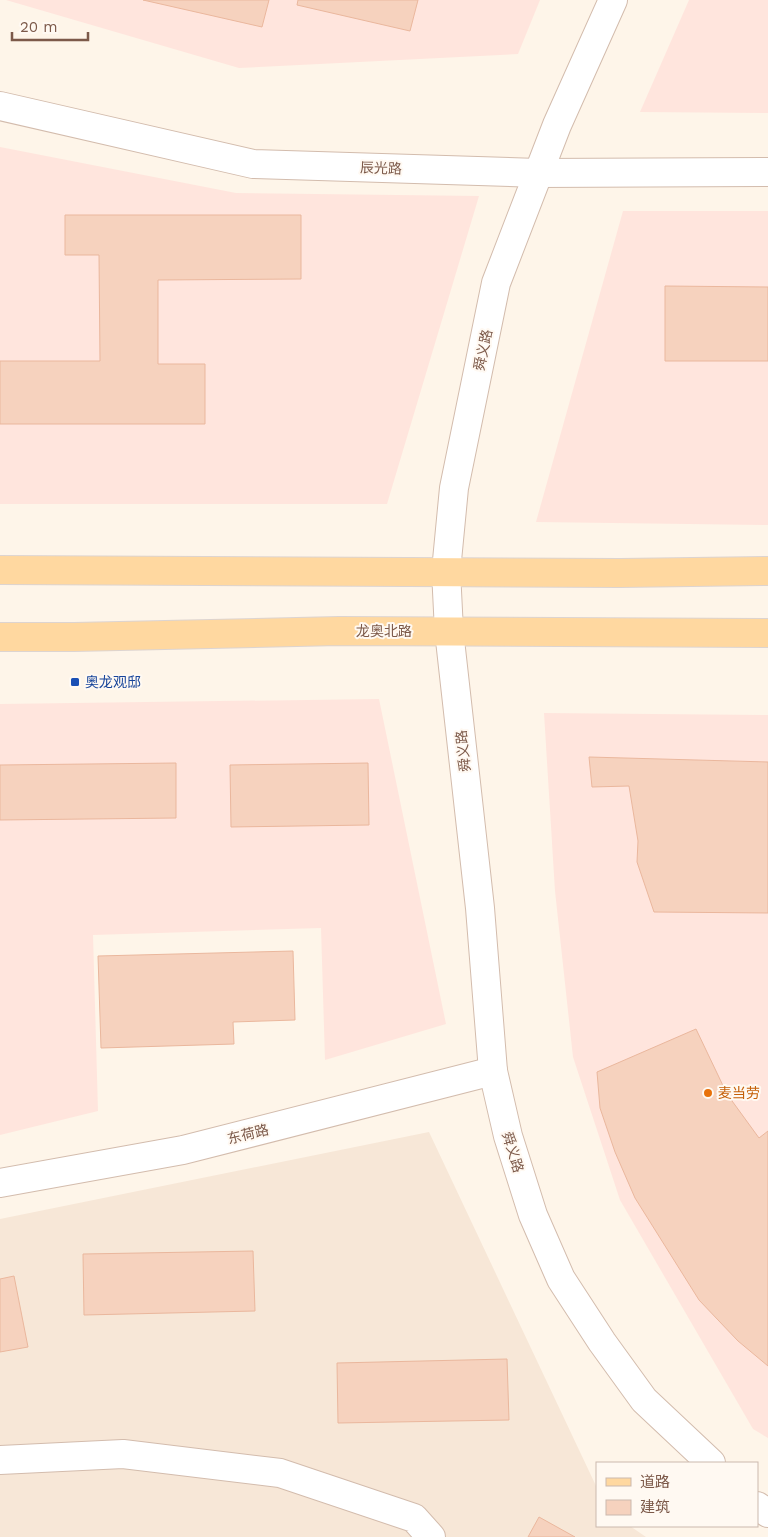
<svg xmlns="http://www.w3.org/2000/svg" width="768" height="1537" font-family="'Work Sans','Noto Sans SC',sans-serif">
<rect width="100%" height="100%" fill="#fef5e9"/>
<path fill="#f7e7d7" d="M429,1132l168,356v38h33l16,11h-646v-318z"/>
<g fill="#ffe5dd">
<path d="M6,0h534l-22,54 -279,14z"/>
<path d="M689,0h79v113l-128,-1z"/>
<path d="M0,147l236,46 243,3 -92,308h-387z"/>
<path d="M623,211h145v314l-232,-3z"/>
<path d="M379,699l67,325 -121,36 -4,-132 -228,7 5,176 -98,24v-431z"/>
<path d="M544,713l224,2v723l-15,-9 -133,-229 -47,-143 -18,-166z"/>
</g>
<g fill="#f6d2be" stroke="#eab79d">
<path d="M143,0h126l-7,27z"/>
<path d="M298,0h120l-8,31 -113,-26z"/>
<path d="M65,215h236v64l-143,1v84h47v60h-205v-63h100l-1,-106h-34z"/>
<path d="M665,286l103,1v74h-103z"/>
<path d="M589,757l179,5v151l-114,-1 -17,-50 1,-21 -9,-55 -37,1z"/>
<path d="M176,763v55l-176,2v-55z"/>
<path d="M368,763l1,62 -138,2 -1,-62z"/>
<path d="M293,951l2,69 -62,2 1,22 -133,4 -3,-92z"/>
<path d="M696,1029l31,65 32,44 9,-7v235l-30,-25 -39,-41 -64,-102 -20,-46 -15,-44 -3,-36z"/>
<path d="M253,1251l2,60 -171,4 -1,-61z"/>
<path d="M14,1276l14,71 -28,5v-73z"/>
<path d="M507,1359l2,61 -171,3 -1,-60z"/>
<path d="M539,1517l36,20h-47z"/>
</g>
<g fill="none" stroke-linecap="round" stroke-linejoin="round">
<g stroke="#d3bcad" stroke-width="30">
<g id="minor">
<path d="M613,0l-56,125 -61,158 -42,205 -8,83 3,60 31,277 13,163 15,65 25,79 28,64 41,63 42,58 67,63"/>
<path d="M0,106l253,58 285,9 230,-1"/>
<path d="M0,1183l183,-33 310,-79"/>
<path d="M0,1460l123,-6 157,19 134,45 17,19"/>
<path d="M757,1506l11,7"/>
</g>
</g>
<g stroke="#ddd4d0" stroke-width="30">
<g id="major">
<path d="M0,570l620,3 148,-2"/>
<path d="M0,637h74l265,-6 429,2"/>
</g>
</g>
<use href="#minor" stroke="#fff" stroke-width="28"/>
<use href="#major" stroke="#ffd8a0" stroke-width="28"/>
</g>
<rect fill="#1a4fb4" stroke="#fff9f2" stroke-width="2" x="70" y="677" width="10" height="10" rx="2.5"/>
<circle fill="#e8710a" stroke="#fff9f2" stroke-width="2" cx="708" cy="1093" r="5"/>
<g text-anchor="middle" stroke-width="4" stroke-linejoin="round" paint-order="stroke">
<g font-size="14" fill="#7c5949" stroke="#fff9f2">
<text transform="translate(381 168) rotate(2)" y="5">辰光路</text>
<text transform="translate(483 350) rotate(-78)" y="5">舜义路</text>
<text x="384" y="636">龙奥北路</text>
<text transform="translate(463 751) rotate(-96)" y="5">舜义路</text>
<text transform="translate(248 1134) rotate(-14)" y="5">东荷路</text>
<text transform="translate(513 1152) rotate(73)" y="5">舜义路</text>
</g>
<g font-size="14" fill="#164399" stroke="#fff9f2" text-anchor="start">
<text x="85" y="687">奥龙观邸</text>
</g>
<g font-size="14" fill="#c56008" stroke="#fff9f2" text-anchor="start">
<text x="718" y="1098">麦当劳</text>
</g>
</g>
<rect x="596" y="1462" width="162" height="65" fill="#fff9f2" stroke="#cbb9ae"/>
<rect x="606" y="1478" width="25" height="8" fill="#ffd8a0" stroke="#cbb9ae"/>
<text x="640" y="1487" font-size="15" fill="#7c5949">道路</text>
<rect x="606" y="1500" width="25" height="15" fill="#f6d2be" stroke="#cbb9ae"/>
<text x="640" y="1512" font-size="15" fill="#7c5949">建筑</text>
<path d="M12 32v8h76v-8" fill="none" stroke="#7c5949" stroke-width="2.5"/>
<text x="20" y="32" font-size="15" fill="#7c5949" stroke="#fff9f2" stroke-width="4" paint-order="stroke">20 m</text>
</svg>
